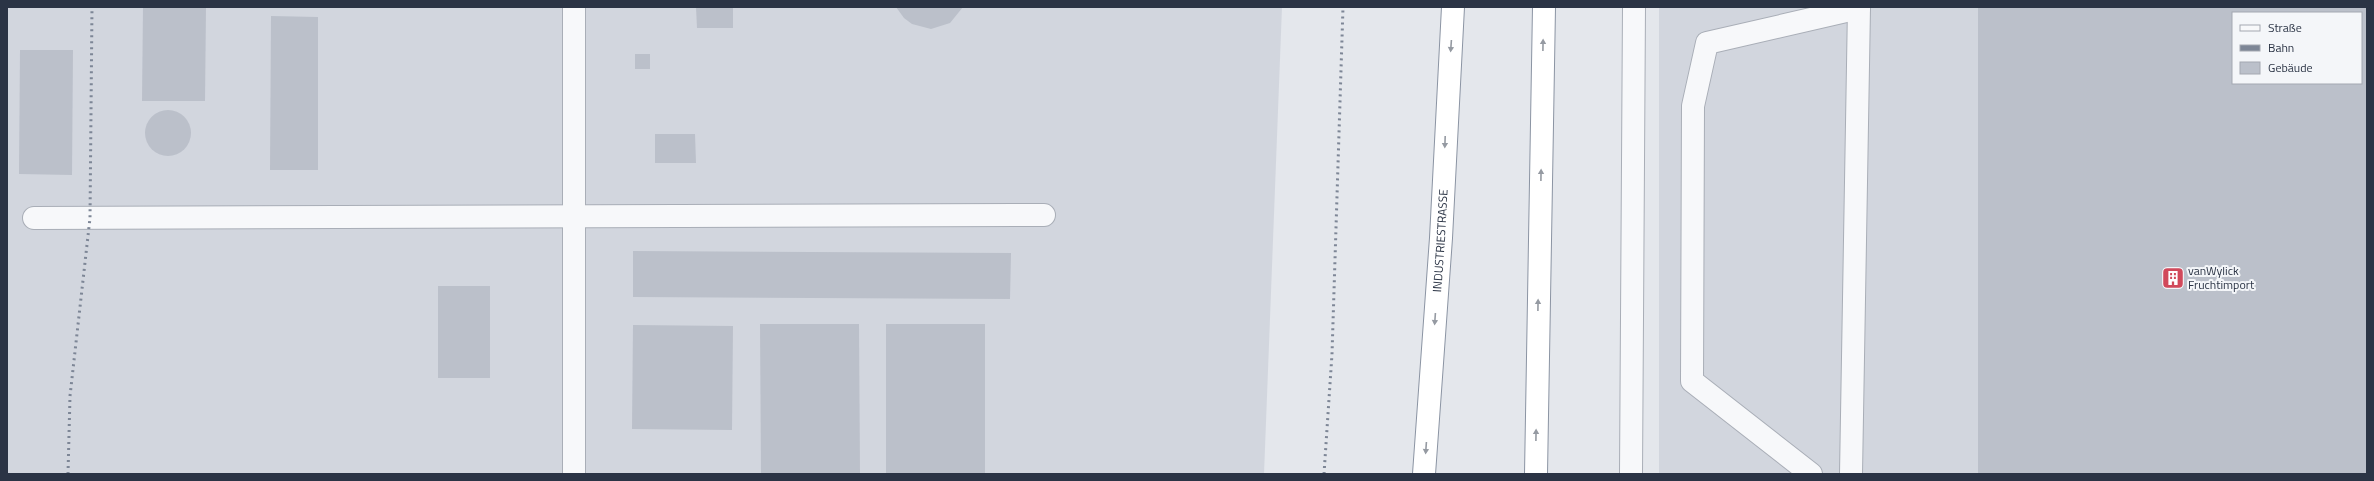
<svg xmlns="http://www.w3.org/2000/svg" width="2374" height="481" font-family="'Titillium Web',sans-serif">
<rect width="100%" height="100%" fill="#e4e7ec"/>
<g fill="#d2d6de" fill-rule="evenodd">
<path d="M7,7h1275l-18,467h-1257z"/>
<path d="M1659,7h708v467h-708zM2233,13h128v70h-128z"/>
</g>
<g fill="#bbc0ca" fill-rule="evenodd">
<path d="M143,7h63l-1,94h-63z"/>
<path d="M696,7h37v21h-36z"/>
<path d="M896,7h67l-13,16 -19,6 -19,-5 -8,-6z"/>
<path d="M1978,7h389v467h-389zM2233,13h128v70h-128z"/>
<path d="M271,16l47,1v153h-48z"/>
<path d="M20,50h53l-1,125 -53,-1z"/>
<rect x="635" y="54" width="15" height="15"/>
<circle cx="168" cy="133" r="23"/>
<path d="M655,134h40l1,29h-41z"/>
<path d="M633,251l378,2 -1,46 -377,-2z"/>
<rect x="438" y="286" width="52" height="92"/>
<path d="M760,324h99l1,150h-99z"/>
<rect x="886" y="324" width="99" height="150"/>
<path d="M633,325l100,1 -1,104 -100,-1z"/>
</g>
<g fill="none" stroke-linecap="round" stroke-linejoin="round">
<g stroke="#a9aeb7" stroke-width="24">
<g id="minor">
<path d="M574,7v467"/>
<path d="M34,218l1010,-3"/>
<path d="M1631,474l3,-467"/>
<path d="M1811,474l-119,-93 1,-275 14,-63 152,-35"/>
<path d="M1851,474l8,-467"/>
</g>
</g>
<g stroke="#8b94a3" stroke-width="24">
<g id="highway">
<path id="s1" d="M1424,474l17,-236 12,-231"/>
<path d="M1536,474l8,-467"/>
</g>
</g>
<use href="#minor" stroke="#f7f8fa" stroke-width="22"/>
<use href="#highway" stroke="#fff" stroke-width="22"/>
<g stroke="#7d8696" stroke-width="3" stroke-dasharray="2 4" stroke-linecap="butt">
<path d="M68,474l2,-78 20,-178 2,-211"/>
<path d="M1324,474l8,-120 11,-347"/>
</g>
</g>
<defs><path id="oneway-solid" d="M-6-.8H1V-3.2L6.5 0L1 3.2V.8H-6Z"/></defs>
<g fill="#959aa2">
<use href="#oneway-solid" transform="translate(1543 45) rotate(-89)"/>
<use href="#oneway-solid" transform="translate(1451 46) rotate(94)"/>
<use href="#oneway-solid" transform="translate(1445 142) rotate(92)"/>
<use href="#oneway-solid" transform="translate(1541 175) rotate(-89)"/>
<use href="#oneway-solid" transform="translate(1538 305) rotate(-89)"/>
<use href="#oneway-solid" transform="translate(1435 319) rotate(94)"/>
<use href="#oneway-solid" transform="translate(1536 435) rotate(-89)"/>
<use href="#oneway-solid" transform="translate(1426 448) rotate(94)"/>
</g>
<defs>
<g id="building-square" transform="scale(1.15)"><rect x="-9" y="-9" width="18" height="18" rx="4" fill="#d1495b" stroke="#f4f6f9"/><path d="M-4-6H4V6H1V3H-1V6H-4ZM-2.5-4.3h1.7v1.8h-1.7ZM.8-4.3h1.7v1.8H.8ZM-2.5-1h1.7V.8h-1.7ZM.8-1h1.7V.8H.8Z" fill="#fff"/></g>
</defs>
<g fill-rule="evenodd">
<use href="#building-square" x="2173" y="278"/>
</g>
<g text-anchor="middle" stroke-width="4" stroke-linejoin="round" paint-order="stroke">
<g font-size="12" fill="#2b3445" stroke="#f4f6f9">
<text dy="4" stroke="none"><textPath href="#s1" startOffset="234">INDUSTRIESTRASSE</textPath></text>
</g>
<g font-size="12" fill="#2b3445" stroke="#f4f6f9" text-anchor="start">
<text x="2188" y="275">vanWylick<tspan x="2188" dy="14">Fruchtimport</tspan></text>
</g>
</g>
<rect width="2374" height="481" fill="none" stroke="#2b3445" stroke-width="16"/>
<rect x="2232" y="12" width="130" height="72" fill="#f4f6f9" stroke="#a4a8b1"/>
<rect x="2240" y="25" width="20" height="6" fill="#f7f8fa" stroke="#a4a8b1"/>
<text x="2268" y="32" font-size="12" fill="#2b3445">Straße</text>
<rect x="2240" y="45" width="20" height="6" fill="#7d8696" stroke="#a4a8b1"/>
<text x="2268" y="52" font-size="12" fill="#2b3445">Bahn</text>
<rect x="2240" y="62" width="20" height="12" fill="#bbc0ca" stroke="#a4a8b1"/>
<text x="2268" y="72" font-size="12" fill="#2b3445">Gebäude</text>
</svg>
